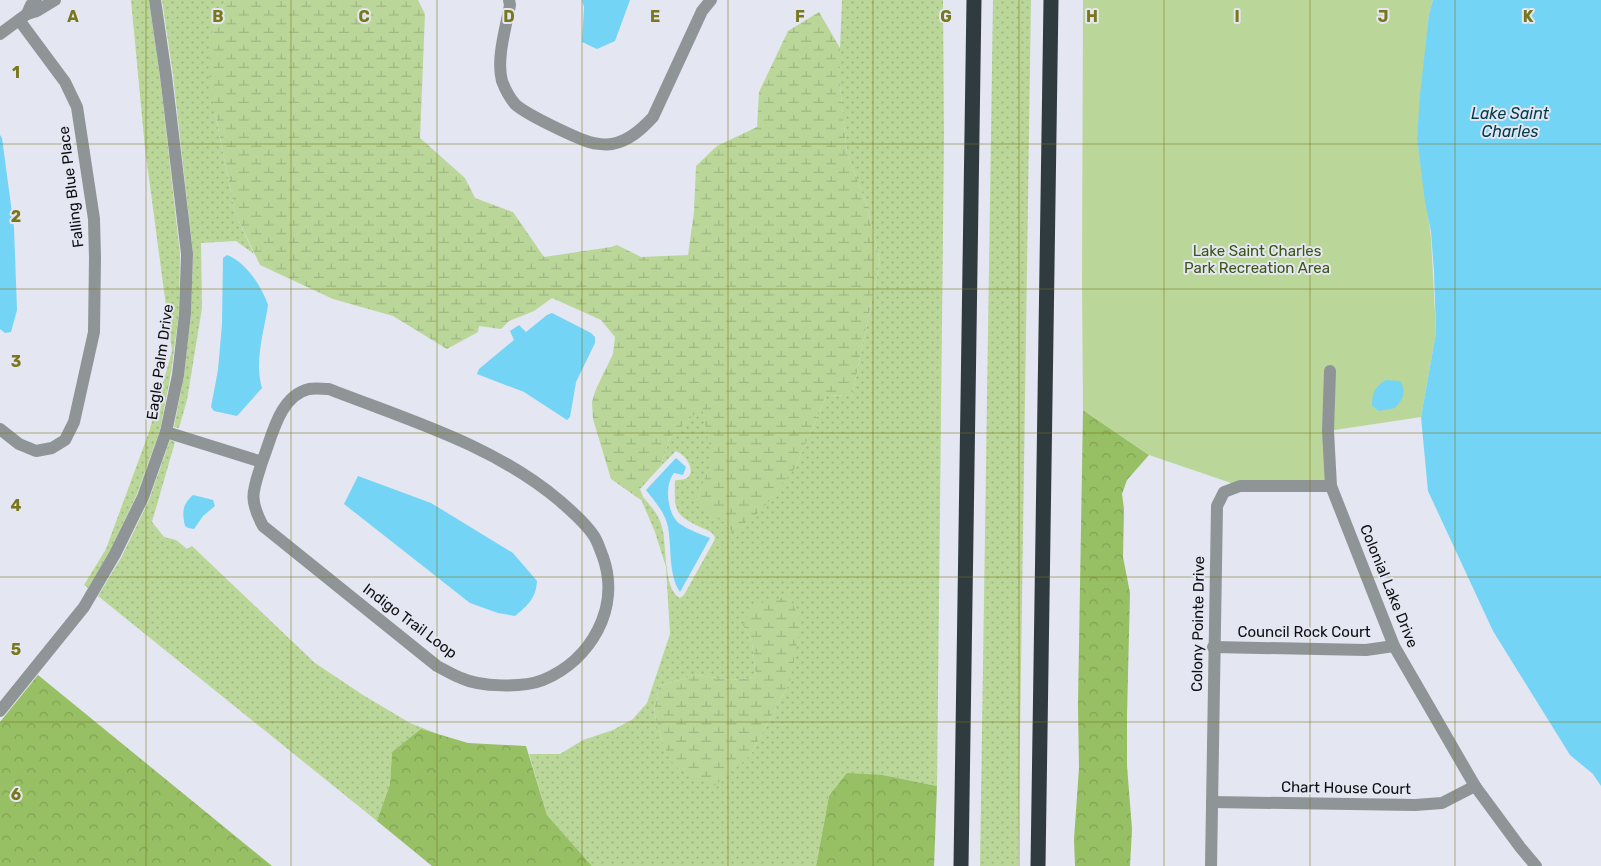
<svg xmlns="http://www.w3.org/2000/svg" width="1601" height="866" font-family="Rubik,sans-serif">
<defs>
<pattern id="grass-dots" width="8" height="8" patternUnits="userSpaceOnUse" patternTransform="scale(1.25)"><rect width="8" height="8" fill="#bad799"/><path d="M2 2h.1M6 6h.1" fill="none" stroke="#9fb783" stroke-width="1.8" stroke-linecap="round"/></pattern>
<pattern id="forest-crowns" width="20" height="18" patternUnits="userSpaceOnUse" patternTransform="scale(1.25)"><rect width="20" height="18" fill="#97bf63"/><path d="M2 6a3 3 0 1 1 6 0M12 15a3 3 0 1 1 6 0" fill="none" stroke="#81a355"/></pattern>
<pattern id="wetland-marsh" width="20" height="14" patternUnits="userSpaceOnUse" patternTransform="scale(1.25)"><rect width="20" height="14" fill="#bad799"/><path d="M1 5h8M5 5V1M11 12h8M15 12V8" fill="none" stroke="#9fb783"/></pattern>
</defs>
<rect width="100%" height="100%" fill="#e4e6f1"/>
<g fill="url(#grass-dots)" fill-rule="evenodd">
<path d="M131,0h18l11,77 20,177 -1,59 -8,60 -11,57 -23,64 -27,57 -22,37 -4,-3 22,-36 43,-117 23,-81 -27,-203z"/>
<path d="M162,0h63l-13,34 4,84 19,95 19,41 -18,-13 -35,2 1,65 -15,92 -8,28 -5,-1 10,-52 7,-60 2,-61 -20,-179z"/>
<path d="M842,0h101l1,137 -7,649 -54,-11 -54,21 -13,70h-224l-45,-51 -18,-61h31l23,-14 30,-10 20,-11 14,-16 23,-69 -4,-67 -11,-35 -14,-33 2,-2c8,9 16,18 19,30 5,17 1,63 18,71l4,-3 30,-54 1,-4c-3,-5 -7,-7 -13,-9 -27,-13 -28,-16 -27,-47l1,-1c23,2 16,-22 0,-29l-15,15 8,-27 33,-33 11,55 -17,39 99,-32 32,-73 25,1 28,-135 -14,-58 -19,-50 -7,-67v-38zM743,625l47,57 -40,74 -87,-12 -9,-32 5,-26 38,-11 34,5 25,-3 -4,-34z"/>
<path d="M993,0h38l-13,866h-38z"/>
<path d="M170,440l5,2 -23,80 12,15 12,3 11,9 5,-3 123,117 48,32 47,28 28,11 -17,-4 -29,22 -2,32 -13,37 -279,-225 23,-38 28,-58z"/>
</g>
<g fill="url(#forest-crowns)">
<path d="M1083,410l66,45 -22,25 -5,14 2,15 -1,48 7,36 -3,122v51l5,63 -2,37h-55l-1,-27 5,-71 -1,-63z"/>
<path d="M38,675l234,191h-272v-144z"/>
<path d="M421,729l47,14 58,3 21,69 45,51h-160l-55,-45 13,-37 2,-32z"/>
<path d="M847,773l36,2 54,11 -3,80h-118l13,-70z"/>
</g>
<g fill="url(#wetland-marsh)">
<path d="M225,0h193l7,14 -5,124 45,40 10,20 38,14 31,45 67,-10 6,-2 24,12 47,-2 6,-43 2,-46 21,-20 40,-19 2,-35 29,-61 31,-19 21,36v38l7,67 19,50 14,58 -28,135 -25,-1 -32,73 -33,42 -29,22 -37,-32 16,-39 -10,-54 -33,32 -8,27 -21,23 3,8 -2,3 -30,-21 -18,-60 -1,-17 4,-13 17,-35 2,-17 -14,-17 -49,-22 -18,13 -25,10 -8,8 -22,-3 -1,6 -31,17 -54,-33 -60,-17 -73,-34 -25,-52 -26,-131 3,-48z"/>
<path d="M789,596l12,26 -11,60 -40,74 -37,31 -39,-21 -11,-22 -9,-32 5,-26 38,-11 34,5 25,-3 -4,-34 -9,-18 10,-20z"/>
</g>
<path fill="#bad799" d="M1083,0h350l-4,14 -12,124 14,100 5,95 -15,84 -93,14 3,55h-91l-91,-31 -66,-45 -1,-129z"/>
<g fill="#73d4f6">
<path d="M582,0h48l-15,41 -18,8 -15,-7 2,-35z"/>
<path d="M1433,0h168v786l-8,-12 -23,-19 -77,-124 -65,-140 -7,-74 15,-84 -2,-61 -3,-40 -6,-30 -8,-64 3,-43 9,-81z"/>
<path d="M0,135l2,3 12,90 3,82 -6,22 -6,1 -5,-4z"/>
<path d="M227,255c19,7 35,32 41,50 -4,27 -14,57 -6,83l-25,28 -23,-5 -3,-4 7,-37 4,-46 1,-66z"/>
<path d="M552,313l39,20 4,4v6l-19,39 -6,35 -3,3 -43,-28 -47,-18 2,-5 35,-29 -4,-9 9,-6 7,7 21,-17z"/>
<path d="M1386,380l14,1c7,11 3,18 -5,27l-16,3 -7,-5c0,-13 3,-20 14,-26z"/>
<path d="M676,458l10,9 -3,8 -9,-2c-10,12 -7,42 6,51 9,6 20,10 30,14l-30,54c-12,-18 -8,-44 -12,-65 -3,-15 -13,-25 -22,-37z"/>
<path d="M358,476l73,27 82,50 24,28c-1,17 -9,24 -22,35l-17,-3 -28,-10 -126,-99z"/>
<path d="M193,495l20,5 2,6 -12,10 -9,13 -6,-1 -3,-2c-3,-14 -3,-21 8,-31z"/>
</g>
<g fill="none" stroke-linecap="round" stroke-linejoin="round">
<g stroke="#8f9596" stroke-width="12">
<path d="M509,0l1,5c-4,22 -14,54 -8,76 3,8 7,16 13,23 10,10 59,33 74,38 6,2 17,3 23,2 17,-3 30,-15 41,-27l49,-106 9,-11"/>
<path d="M27,14l4,-9 5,-5"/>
<path d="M0,34l27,-20 10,-3 18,-11"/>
<path d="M1330,371l-2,60 3,55 63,160 81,140 45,61 16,19"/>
<path d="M0,429l19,15 17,7 16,-3 13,-8 9,-18 20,-90 1,-74 -1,-39 -17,-112 -12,-25 -46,-62"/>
<path d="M166,432l96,30c10,-25 17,-66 47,-73 6,-1 14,0 20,0 79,31 165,56 231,112 12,11 25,21 34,35 4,6 6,14 9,21 18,51 -12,103 -60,123 -20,8 -63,7 -82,-2 -8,-3 -16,-8 -24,-12l-174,-140c-15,-28 -10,-35 -1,-64"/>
<path d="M1213,647l153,3 28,-4"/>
<path d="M0,711l84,-104 31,-53 28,-57 23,-65 12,-57 7,-61 2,-60 -21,-178 -11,-76"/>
<path d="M1212,802l203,3 27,-2 33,-17"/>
<path d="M1211,866l6,-360 7,-14 16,-6h91"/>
</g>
<g stroke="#303b3f" stroke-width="15">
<path d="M961,866l13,-866"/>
<path d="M1038,866l13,-866"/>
</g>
</g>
<path fill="none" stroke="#79771c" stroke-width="1" stroke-opacity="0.55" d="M146,0v866M291,0v866M437,0v866M582,0v866M728,0v866M873,0v866M1019,0v866M1164,0v866M1310,0v866M1455,0v866M0,144h1601M0,289h1601M0,433h1601M0,577h1601M0,722h1601"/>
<g text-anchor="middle" stroke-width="4" stroke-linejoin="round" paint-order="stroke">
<g font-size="15" fill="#0e0f12" stroke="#e4e6f1">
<text transform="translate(71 187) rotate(-97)" y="5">Falling Blue Place</text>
<text transform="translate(160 362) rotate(-82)" y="5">Eagle Palm Drive</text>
<text transform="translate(1389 586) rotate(68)" y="5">Colonial Lake Drive</text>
<text transform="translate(410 621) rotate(37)" y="5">Indigo Trail Loop</text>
<text transform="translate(1198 624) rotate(-89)" y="5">Colony Pointe Drive</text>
<text x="1304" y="637">Council Rock Court</text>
<text transform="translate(1346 788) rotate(1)" y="5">Chart House Court</text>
</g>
<g font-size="15" fill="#3c5514" stroke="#e4e6f1">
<text x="1257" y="256">Lake Saint Charles<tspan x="1257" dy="17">Park Recreation Area</tspan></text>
</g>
<g font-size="16" font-style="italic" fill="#003c4d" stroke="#e4e6f1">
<text x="1510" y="119">Lake Saint<tspan x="1510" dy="18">Charles</tspan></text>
</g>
</g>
<g font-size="16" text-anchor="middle" font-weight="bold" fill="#79771c" stroke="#e4e6f1" stroke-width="4" stroke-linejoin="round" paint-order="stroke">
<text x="73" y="22">A</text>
<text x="218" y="22">B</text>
<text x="364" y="22">C</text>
<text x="509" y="22">D</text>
<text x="655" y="22">E</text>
<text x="800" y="22">F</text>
<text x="946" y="22">G</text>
<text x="1092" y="22">H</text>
<text x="1237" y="22">I</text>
<text x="1383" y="22">J</text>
<text x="1528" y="22">K</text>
<text x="16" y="78">1</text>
<text x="16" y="222">2</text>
<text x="16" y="367">3</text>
<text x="16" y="511">4</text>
<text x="16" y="655">5</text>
<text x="16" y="800">6</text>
</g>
</svg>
